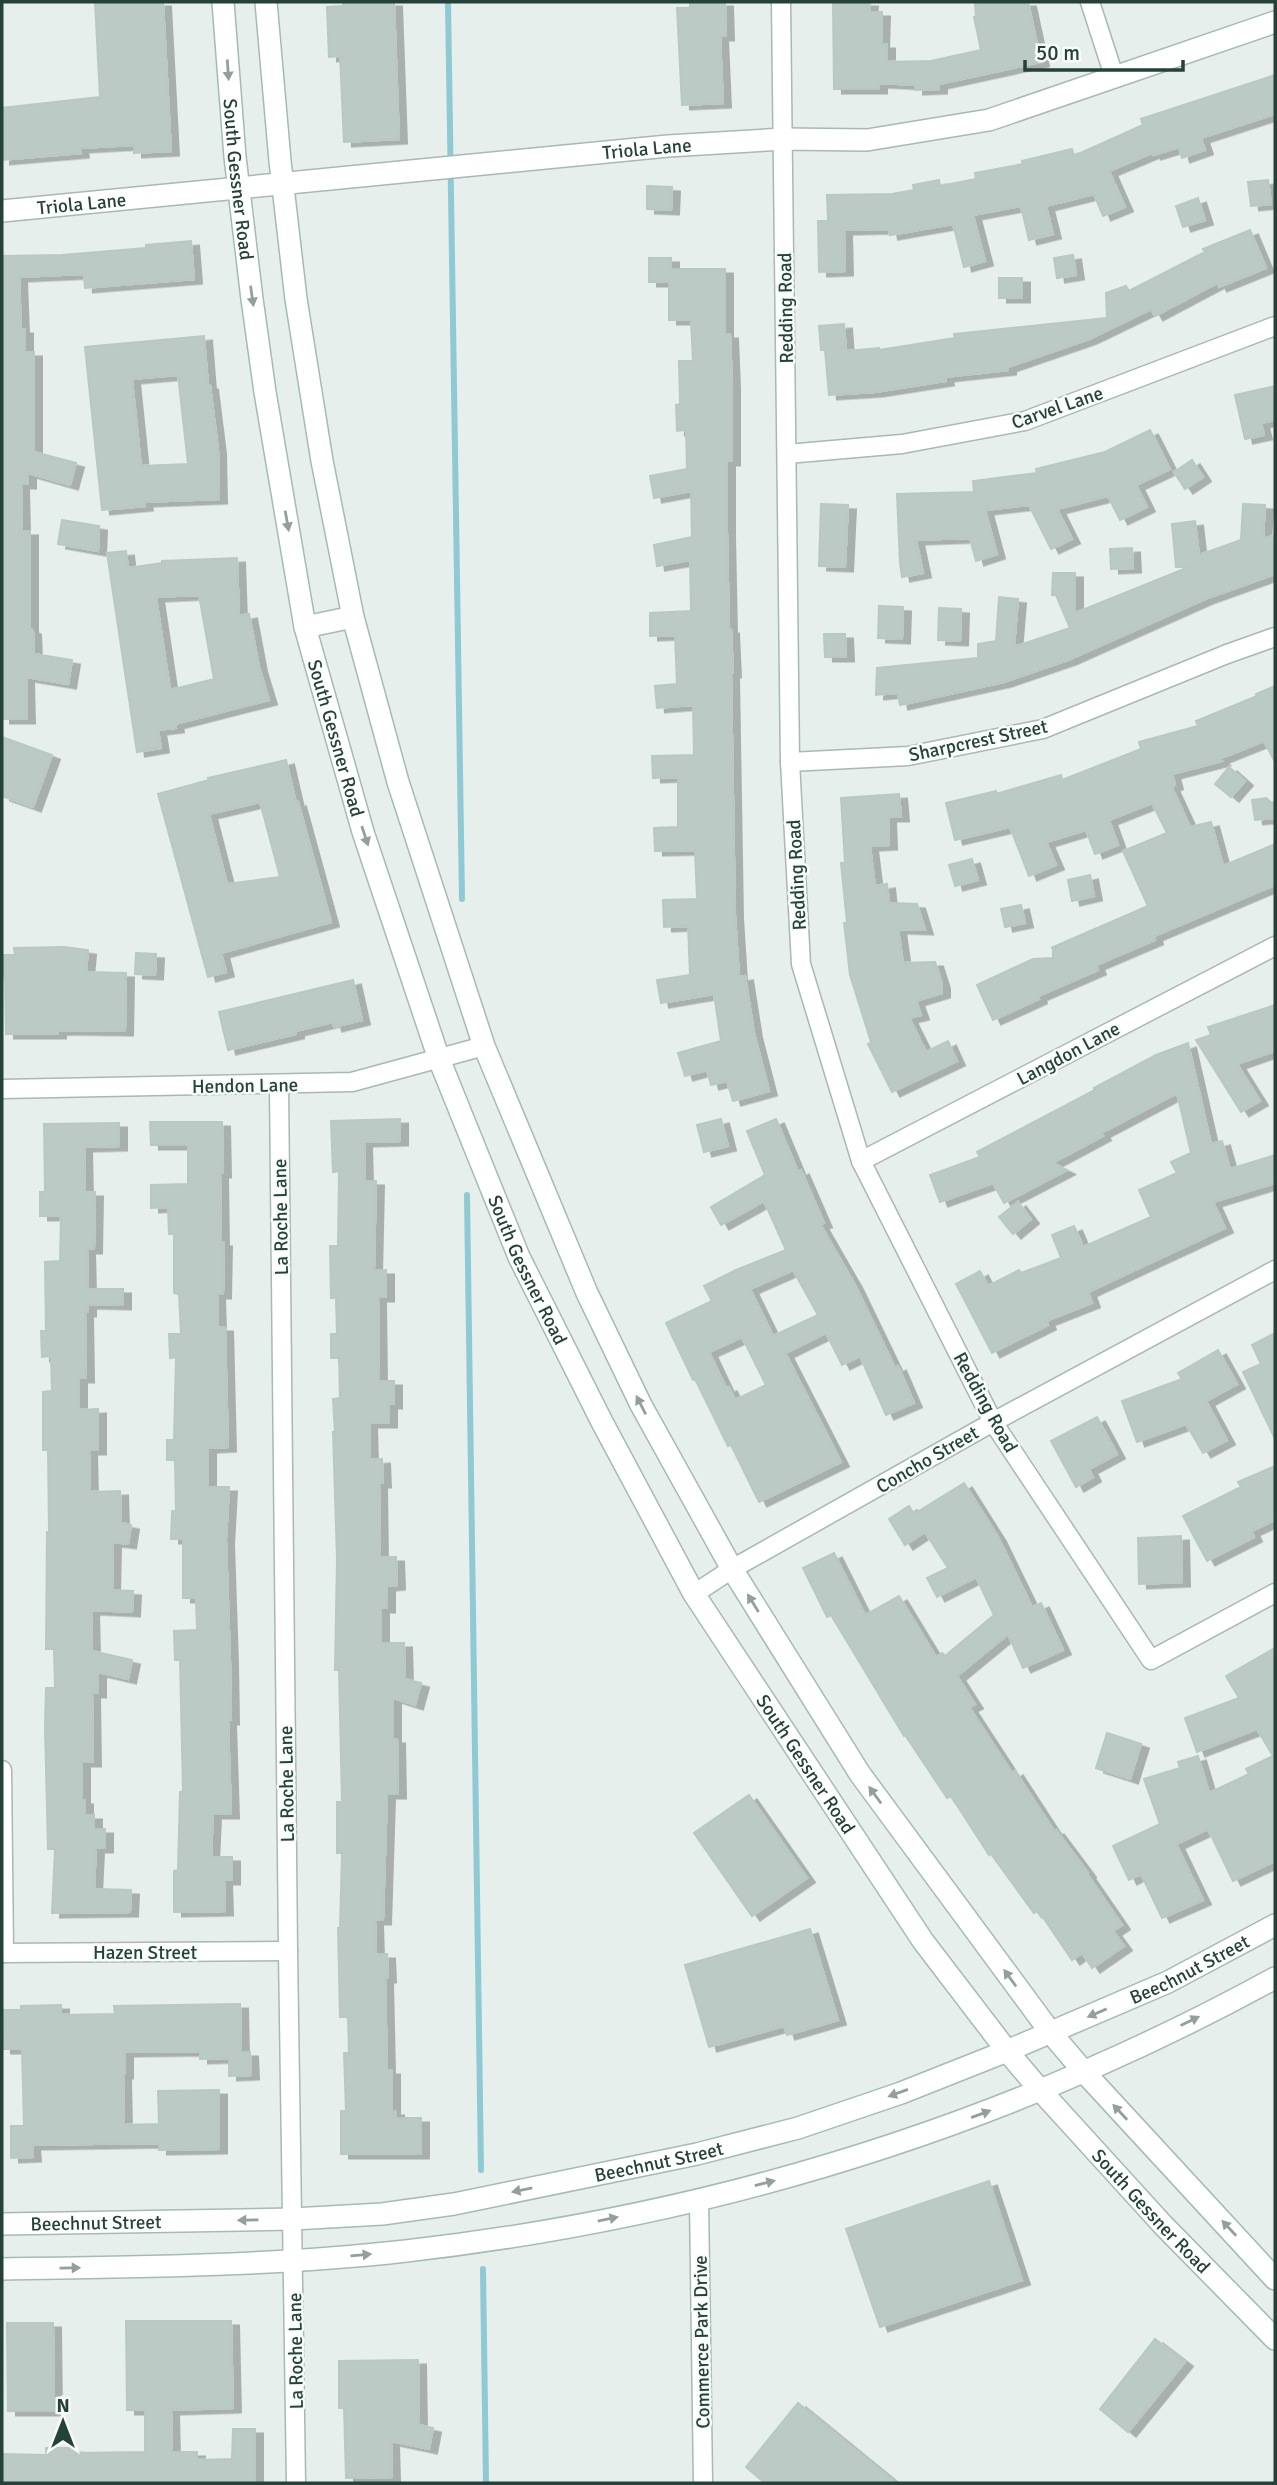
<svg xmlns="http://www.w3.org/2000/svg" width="1277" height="2485" font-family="Signika,sans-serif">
<defs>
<filter id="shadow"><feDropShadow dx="8" dy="4.5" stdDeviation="0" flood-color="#0004"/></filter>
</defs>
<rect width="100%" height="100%" fill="#e6efeb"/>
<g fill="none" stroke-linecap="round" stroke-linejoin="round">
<g stroke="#8ec9d4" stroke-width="6">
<path d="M448,2l14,897"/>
<path d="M467,1195l14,975"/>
<path d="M483,2269l3,214"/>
</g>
</g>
<g fill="#bbcac4" stroke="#b8c9c2" stroke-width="2" fill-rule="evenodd" filter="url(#shadow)">
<path d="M95,2h68l8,149 -37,2v-8l-54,3 1,5 -79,7v-52l98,-11z"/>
<path d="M343,2h51l5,137 -55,3 -4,-86 -11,1 -2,-50 16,-1z"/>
<path d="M690,2h35l1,34h-6l3,67 -41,2 -5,-97h13z"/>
<path d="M833,2h37l-1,10h13l-1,32h6v18l44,-1 50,-11 -7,-33h2l-1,-15h53l13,60 -102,22v5l-24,1v-5l-36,-2v6h-45z"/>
<path d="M1275,75v39l-74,24 4,12 -23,8 -3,-11 -26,8 -1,-2 -43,18 16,36 -22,9 -9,-22 -48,12 7,28 -24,6 -8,-34 -48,9 12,46 -21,6 -11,-43 -63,11 -1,-6 -45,1 1,41 -26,1 -1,-51h10l-1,-26 65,-1 22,-4 -1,-5 26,-5 1,6 36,-7 -1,-6 48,-9 -1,-3 50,-12 2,7 69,-31 -2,-6z"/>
<path d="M1268,180l3,24 -20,2 -3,-24z"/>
<path d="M647,186l25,1 -1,23 -24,-1z"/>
<path d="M1198,198l7,22 -22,7 -7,-21z"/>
<path d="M1250,230l16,38 -47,19 -2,-4 -62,33 -4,-7 -62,30 -81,28v3l-63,7 1,4 -71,11 -46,3 -4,-45h-4l-2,-24 25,-2 2,27 33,-3v2l76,-12 -1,-4 153,-16 -1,-25 20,-7 3,5 76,-39 -2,-3z"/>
<path d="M191,241l3,38 -109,9 -1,-14 -65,3 2,52h4v23h9v100l42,11 -6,22 -42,-12v11h-7l1,47h8v98l3,1 1,24 38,6 -4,24 -42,-7 1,42h-25v-463l60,-1 84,-7v-3z"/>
<path d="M1073,255l3,20 -19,3 -3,-20z"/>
<path d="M649,258h22v11h54v65h5l2,50v77h-5v72l2,96h2l2,44h-2l4,241 4,63 6,-1 9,57 15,58 -36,10 -6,-20 -16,4 -4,-15 -22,6 -7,-23 43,-12 -7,-47 -53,9 -4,-23 33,-5 -2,-49 -24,1 -1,-27 34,-1 -2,-49 -40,1 -1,-23 24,-1v-50l-25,1 -1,-22 42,-1 -1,-50 -36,3 -2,-22 22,-2 -2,-49 -25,1v-23l41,-2 -1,-51 -33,6 -3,-21 38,-8 -1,-46 -37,7 -4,-22 37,-7 -1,-39 -9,1 -1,-26 4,-1 -1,-43h14l-2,-41h-22v-38h-20z"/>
<rect x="999" y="278" width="23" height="20"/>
<path d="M204,336l4,49h2l8,64 1,50 -75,3 1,4 -43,4 -17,-163zM178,375l10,89 -47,2 -9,-87z"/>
<path d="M1275,386v34l-14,3 3,12 -19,4 -10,-44z"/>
<path d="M1150,430l20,39 -34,16 11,22 -27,13 -12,-24 -51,13 15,30 -21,10 -22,-44 -44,5 12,44 -21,7 -6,-23 -54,2 7,33 -21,4 -2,-14 -3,-69 77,-2 -1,-11 64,-8 -1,-4 69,-17z"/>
<path d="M1192,460l11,17 -18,12 -11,-17z"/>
<path d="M821,504l27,1 -3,62 -26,-1z"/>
<path d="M1243,504l22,1 -2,34 12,-4v39l-70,25 -137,61 -64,22 -104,23 -2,-12 -22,2 1,-27 101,-10v-14l18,-3 3,-44 19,2 -4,48 56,-19 -14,-33h-4l1,-22h22v40l114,-46h-13l-4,-43 23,-3 4,34 42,-15z"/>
<path d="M62,520l37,6 -1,25 -40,-7z"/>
<path d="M1132,548l1,20 -22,1 -1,-20z"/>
<path d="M126,551l2,17 34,-5v-2l75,-3 2,58 10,-2 10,53 10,33 -94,24 1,4 -18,2 3,18 -24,4 -30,-199zM199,595l15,84 -44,11 -14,-93z"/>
<path d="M879,606l24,1 -1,32 -24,-1z"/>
<path d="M939,608l22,1 -1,32 -22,-1z"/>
<path d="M824,634h21l1,23h-21z"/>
<path d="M1275,686v76l-11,-21 -45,18 3,2 -50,13 3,11 -4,1 19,41 21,-5 12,44 52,-22v41l-121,51 1,4 -59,25 2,5 -60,26 1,3 -46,21 -16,-35 56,-26 20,-1v-8l3,-2h-5l97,-42 -25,-55 44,-18 -15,-30 -43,17 9,25 -23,9 -9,-24 -40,12 10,23 -27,11 -19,-49 -55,13 -9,-37 50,-12v3l65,-19 1,5 79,-31 -2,-7 59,-16 -2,-5 61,-25 -1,-2z"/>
<path d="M2,737l50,18 -19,52 -31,-11z"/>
<path d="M286,760l10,43 2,-1 33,120 -110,31 5,19 -18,5 -50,-183 51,-14 -1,-2zM260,802l20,75 -53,7 -18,-70z"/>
<path d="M1229,767l16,14 -14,16 -16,-13z"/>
<path d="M899,794l2,23h-13l1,28 -19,1 5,40 12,-2 2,19 28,1 8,26 -27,-1 5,34 32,-1 7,22v9l-26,8 5,14 -12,3 17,34 22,-11 9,20 -65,31 -24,-48 3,-2 -21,-67 -6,-52h3l-6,-60h4l-4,-65z"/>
<path d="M1266,798l9,8v12l-20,2 -3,-20z"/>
<path d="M972,859l6,21 -23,6 -6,-21z"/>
<path d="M1090,875l4,21 -22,5 -4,-21z"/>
<path d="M1021,905l4,18 -20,4 -4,-18z"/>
<path d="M64,947l24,3 -2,22 40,1 -1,58 -67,-1v4h-52l-1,-58h-3v-21h13l-1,-7z"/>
<path d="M136,953l20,1 -1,21 -20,-1z"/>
<path d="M353,980l9,40 -28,7 -1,-5 -37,9v3l-68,16 -9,-38z"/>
<path d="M1275,1005v46l-38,13 23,37 -19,11 -45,-72 15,-5 -3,-8z"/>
<path d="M1188,1043l23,101 11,-3 8,28 45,-14v28l-62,19 12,26 -137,64 4,11 -46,18 2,4 -56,28 -36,-69 24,-13 8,15 31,-16 2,3 40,-15 -9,-23 22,-9 9,21 68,-30 -12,-27 38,-17 -6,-11 20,-9 -14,-60 -76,40 2,3 -51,27 15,7 -63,33 -11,-20 -53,19 -10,-27 50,-18 -3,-5 118,-62 -1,-2 62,-33z"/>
<path d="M400,1119v22l-36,1 1,39h11l-2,89h12v27h-8l1,84h15v23h-5v19h-20l1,37 12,-1 1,24h-4l1,74h16l1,28 -10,1v22h-6v35h23l1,36 16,4 -6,22 -22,-7v41h4l1,55h-11l-4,126h-8l1,34h11l1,24h-3l2,92h5v41h4v7h25v36h-80v-43h5l-2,-58h5l-1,-36h-8l-2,-89h2l2,-75h-5v-51h5l-3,-132h-4l2,-112 -4,-126h2l-2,-33 7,-1 -1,-40h-8v-24h6l-1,-36h-5l-1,-52h8l1,-75 -6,1 -2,-51z"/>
<path d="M721,1119l7,27 -24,6 -7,-27z"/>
<path d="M776,1119l22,53 3,-2 23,53 -4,1 35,61 40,83 3,-2 16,37 -28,12 -26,-59 -18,9 -16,-32 -41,20 56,109 -82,40 -28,-57 -3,1 -33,-67 -2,1 -27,-57 46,-22 -8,-15 32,-16 50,-20 -22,-49 -43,24 -10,-18 54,-32 -18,-44zM793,1270l25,45 -45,21 -23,-47zM742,1337l24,48 -31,15 -6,-13 -3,1 -17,-36z"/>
<path d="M150,1122h72l1,51h-3l1,69h3l-1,52h-6l1,33h7l3,120 -20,1v39h21l-3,53 4,119 1,61h-3l3,94h-18l-2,43h21v23h-8l1,31 -51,1v-41l4,-1 2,-78h3l-3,-132h-5l-1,-29 23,-1 -1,-32h-13v-59h-12l1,-28h4l-1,-51h-8v-20h7l2,-83 -6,1 -1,-24h12l-2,-40 -5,-1v-59h-5l-1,-27 -17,1v-23l37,-1v-39h-37z"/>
<path d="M119,1123v23l-35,1 1,45h10l-1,57h-7l1,40h35v16l-35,-1v8h-3l1,66h-7v32l19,-1v41h-9l1,42 30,-1 1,32 10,2 -3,19 -15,-2 -1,48 21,1 -1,21 -41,-2 1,41 40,9 -4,19 -30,-7v21h-6l1,69h-11v38h3v15h9v14h11v19h-9l-2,41 37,1 -1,22 -78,1 3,-64h-7l-3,-121 1,-40h9l-1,-39h-8l1,-117h2l-1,-82h-5v-58l9,-1 -1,-35 -9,1 -1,-26h5l-1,-69 15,-1 1,-45h-21v-24h5l-1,-68z"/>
<path d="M1018,1202l13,17 -18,15 -14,-17z"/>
<path d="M1275,1333v106l-32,-67 18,-8 -9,-19z"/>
<path d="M1218,1350l19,34 -31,17 21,39 -24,13 -17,-29 -49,18 -15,-41 60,-22 -4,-6z"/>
<path d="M1097,1417l20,37 -28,15 4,8 -17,10 -25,-46z"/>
<path d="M1275,1466v54l-24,11 3,6 -47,24 -24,-45 58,-29 -3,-5z"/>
<path d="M964,1483l34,54 34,70 9,-4 22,47 -40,18 -15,-34 -51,42 18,28 -6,3 43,66 3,-2 39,60 2,-1 32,43 -1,1 35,51 -9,6 11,15 -32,22 -10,-15 -10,7 -34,-50 -4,3 -43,-59 -2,1 -38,-59 -4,2 -42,-63 -1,1 -73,-121 -4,2 -24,-49 31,-15 31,62 34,-19 37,61 6,-4 3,3 49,-41 -18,-38 -39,20 -10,-19 21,-10 -23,-36 -20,13 -16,-26 20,-13 5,8z"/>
<path d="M1181,1536l1,46 -43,2 -1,-46z"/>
<path d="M1275,1648v213l-42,20 -25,-52 -32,15 27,56 -41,18 -21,-44 -12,6 -16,-34 47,-22 -16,-45 36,-11 -2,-6 20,-6 11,37 40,-19 -3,-5 27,-13 -16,-27 -60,23 -12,-34 54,-20 -13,-22z"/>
<path d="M1107,1733l34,11 -11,35 -34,-11z"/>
<path d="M749,1795l58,83 -55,38 -58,-83z"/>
<path d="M810,1929l28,91 -51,15 -3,-9 -75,21 -24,-82z"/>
<path d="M240,2004l1,48h9l1,23 -22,1v-18l-29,1v-8l-75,1v22h-2l1,51 35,-1 -1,-33 61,-1v59l-60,1v-7l-127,2 1,12 -22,1v-32h13l-2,-77h-19l-1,-39h19v-4l40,-1v10l54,-1 -1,-8z"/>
<path d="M989,2181l33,99 -142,47 -34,-98z"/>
<path d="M126,2321h105l2,87 -62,2 1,42h25v8l35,-1 1,-30h22v54h-253v-29l44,1v-7h29v5l70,-1v-42h-18z"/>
<path d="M7,2323h46l1,88h-46z"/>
<path d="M1155,2339l30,23 -57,70 -28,-23z"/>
<path d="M418,2360l1,65 14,3 -4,21 -38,-8 1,36 -46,1 -2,-70h-5v-47z"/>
<path d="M798,2403l98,80h-131l-19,-16z"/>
</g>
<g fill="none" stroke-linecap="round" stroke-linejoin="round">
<g stroke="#a8b8b2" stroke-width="21">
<g id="minor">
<path d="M781,2l9,760 11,202 60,197 132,261 158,238 124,-67"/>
<path d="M1090,2l24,74"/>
<path d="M787,454l115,-10 123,-23 250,-95"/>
<path d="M790,762l118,-6 135,-27 184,-75 48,-17"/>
<path d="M279,1085l9,866 8,532"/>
<path d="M2,1089l350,-7 132,-36"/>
<path d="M861,1161l414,-215"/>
<path d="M694,1594l38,-25 261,-147 282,-152"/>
<path d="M2,1770l2,183"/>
<path d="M2,1953l286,-2"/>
<path d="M699,2200l4,283"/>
</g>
</g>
<g stroke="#a8b8b2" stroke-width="24">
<g id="tertiary">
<path id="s1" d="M2,211l666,-65 115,-7 84,1 122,-20 286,-98"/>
</g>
</g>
<g stroke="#a4bbb3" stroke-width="24">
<g id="secondary">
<path id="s2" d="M223,2l12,155 17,142 13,93 40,235 58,205 76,227 80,198 83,165 92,172 229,347 84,110 34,40 122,134 112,114"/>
<path d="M266,2l14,159 16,138 26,162 31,156 45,165 86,264 103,247 54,112 91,164 128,205 191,259 34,40 190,206"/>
<path d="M305,627l48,-10"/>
<path id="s3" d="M2,2224l291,-5 89,-5 72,-10 243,-50 101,-26 103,-35 106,-42 161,-69 107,-57"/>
<path d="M2,2269c135,-2 270,-3 404,-18 308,-35 597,-124 869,-273"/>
</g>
</g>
<use href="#minor" stroke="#fff" stroke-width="18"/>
<use href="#tertiary" stroke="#fff" stroke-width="21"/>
<use href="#secondary" stroke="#fff" stroke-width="21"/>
</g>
<defs><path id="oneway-solid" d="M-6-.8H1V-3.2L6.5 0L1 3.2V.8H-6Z" transform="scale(1.75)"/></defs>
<g fill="#92a09c">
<use href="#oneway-solid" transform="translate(228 70) rotate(86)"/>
<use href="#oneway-solid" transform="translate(252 296) rotate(82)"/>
<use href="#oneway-solid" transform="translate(287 521) rotate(80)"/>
<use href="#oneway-solid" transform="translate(365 836) rotate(72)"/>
<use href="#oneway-solid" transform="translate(641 1405) rotate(-117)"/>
<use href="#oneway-solid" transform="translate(753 1603) rotate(-122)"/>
<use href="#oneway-solid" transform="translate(875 1795) rotate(-126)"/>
<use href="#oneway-solid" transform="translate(1010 1978) rotate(-126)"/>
<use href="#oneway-solid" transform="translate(1097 2013) rotate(157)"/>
<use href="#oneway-solid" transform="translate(1190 2021) rotate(-26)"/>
<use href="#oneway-solid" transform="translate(898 2093) rotate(160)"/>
<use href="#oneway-solid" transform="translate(1120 2112) rotate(-133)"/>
<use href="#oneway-solid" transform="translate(981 2114) rotate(-20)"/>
<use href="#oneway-solid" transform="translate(765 2183) rotate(-14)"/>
<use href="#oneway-solid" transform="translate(522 2190) rotate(169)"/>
<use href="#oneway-solid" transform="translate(608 2219) rotate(-12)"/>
<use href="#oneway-solid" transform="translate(248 2220) rotate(179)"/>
<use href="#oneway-solid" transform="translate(1229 2228) rotate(-133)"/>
<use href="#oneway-solid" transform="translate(361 2255) rotate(-5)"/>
<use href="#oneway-solid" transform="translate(70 2268) rotate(-1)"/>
</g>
<g text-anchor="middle" stroke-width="5" stroke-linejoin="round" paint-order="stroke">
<g font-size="19" fill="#24423a" stroke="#f7fbf9">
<text dy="7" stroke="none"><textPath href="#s1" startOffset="648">Triola Lane</textPath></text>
<text dy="7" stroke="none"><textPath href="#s2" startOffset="178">South Gessner Road</textPath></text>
<text dy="7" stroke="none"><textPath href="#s1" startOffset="80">Triola Lane</textPath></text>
<text transform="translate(785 308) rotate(-91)" y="7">Redding Road</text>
<text transform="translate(1057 407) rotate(-19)" y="7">Carvel Lane</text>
<text dy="7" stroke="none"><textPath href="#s2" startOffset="746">South Gessner Road</textPath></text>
<text transform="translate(978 740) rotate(-12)" y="7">Sharpcrest Street</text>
<text transform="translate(796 875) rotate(-93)" y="7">Redding Road</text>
<text transform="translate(1068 1053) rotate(-28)" y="7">Langdon Lane</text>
<text transform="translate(245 1085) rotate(-1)" y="7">Hendon Lane</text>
<text transform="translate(280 1217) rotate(-91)" y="7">La Roche Lane</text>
<text dy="7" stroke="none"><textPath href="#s2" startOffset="1312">South Gessner Road</textPath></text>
<text transform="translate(986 1402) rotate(61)" y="7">Redding Road</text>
<text transform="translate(927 1459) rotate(-30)" y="7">Concho Street</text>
<text dy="7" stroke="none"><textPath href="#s2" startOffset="1880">South Gessner Road</textPath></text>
<text transform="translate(286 1784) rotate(-91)" y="7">La Roche Lane</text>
<text x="145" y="1959">Hazen Street</text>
<text dy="7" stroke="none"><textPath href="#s3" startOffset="1228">Beechnut Street</textPath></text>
<text dy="7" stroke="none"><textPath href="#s3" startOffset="662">Beechnut Street</textPath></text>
<text dy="7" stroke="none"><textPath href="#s2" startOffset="2446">South Gessner Road</textPath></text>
<text dy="7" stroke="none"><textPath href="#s3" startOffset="94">Beechnut Street</textPath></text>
<text transform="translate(701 2342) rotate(-91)" y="7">Commerce Park Drive</text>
<text transform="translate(295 2351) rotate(-91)" y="7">La Roche Lane</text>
</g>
</g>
<rect width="1277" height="2485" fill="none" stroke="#24423a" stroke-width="7"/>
<g transform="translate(63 2422)" stroke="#f7fbf9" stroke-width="5" paint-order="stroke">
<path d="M0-5L12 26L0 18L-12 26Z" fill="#24423a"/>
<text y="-10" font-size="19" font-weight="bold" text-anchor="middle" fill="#24423a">N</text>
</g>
<path d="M1025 60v10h158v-10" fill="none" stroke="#24423a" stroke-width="3.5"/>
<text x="1036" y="60" font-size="21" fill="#24423a" stroke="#f7fbf9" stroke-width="5" paint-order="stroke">50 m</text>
</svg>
